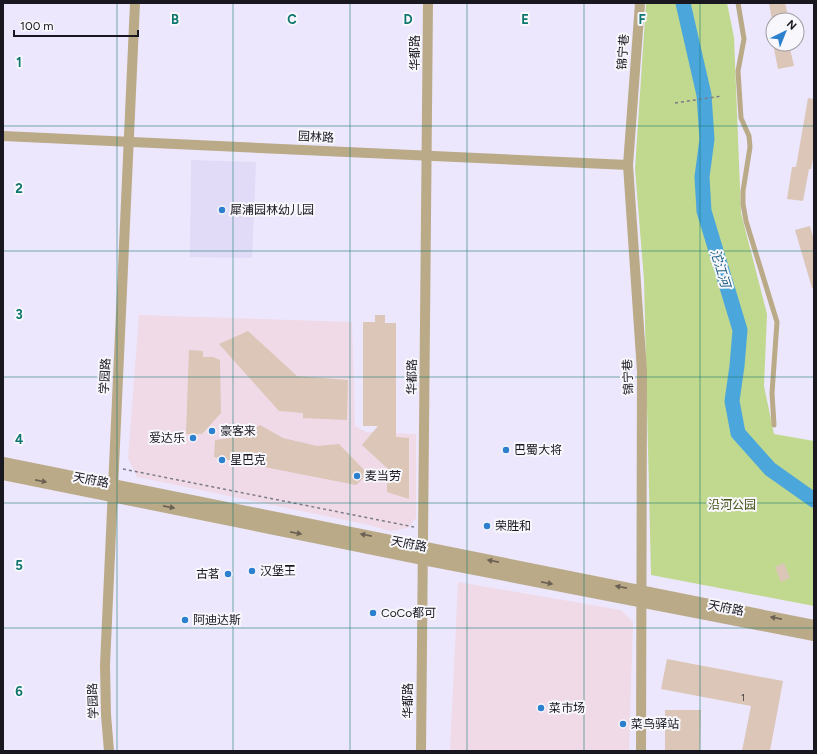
<svg xmlns="http://www.w3.org/2000/svg" width="817" height="754" font-family="Figtree,'Noto Sans SC',sans-serif">
<rect width="100%" height="100%" fill="#ece7fd"/>
<g fill="#f0dae7">
<path d="M139,315l213,7 3,104 11,6 50,2v84l-8,10 -18,3 -21,-6 -232,-48 -9,-19z"/>
<path d="M458,582l163,28 12,12 -4,129h-179z"/>
</g>
<path fill="#e2dbf8" d="M191,160l65,2 -4,96 -62,-1z"/>
<path fill="#c1d88f" d="M646,3h81l7,34 7,176 26,101 -3,72 10,48 40,7v165l-163,-31 -7,-295 -9,-111z"/>
<g fill="none" stroke-linecap="round" stroke-linejoin="round">
<path stroke="#4ba7db" stroke-width="15" d="M683,3l21,92 3,44 -5,38 2,34 36,119 -3,36 -5,35 6,32 32,36 44,31"/>
</g>
<g fill="#dbc6b8">
<path d="M769,3h16l4,17h-17z"/>
<path d="M773,44h16l5,22 -16,3z"/>
<path d="M808,98l6,1v55l-3,15h-2l-6,32 -16,-2 5,-32h4z"/>
<path d="M810,226l4,14v48h-2l-17,-58z"/>
<path d="M375,315h10v8h11v114l13,1v61l-22,-7v-24l-25,-23 16,-19h-15v-104h12z"/>
<path d="M248,331l49,45 51,4 -1,40 -44,-2v-5l-24,-2 -60,-67z"/>
<path d="M189,350l14,1v6h10l7,3 1,53 -19,21h-16z"/>
<path d="M260,425l23,13 34,8 22,-2 29,30 -12,11 -142,-28 1,-17 23,-3z"/>
<path d="M784,563l6,15 -9,4 -6,-15z"/>
<path d="M667,659l116,22 -13,70h-28l9,-45 -90,-17z"/>
<path d="M665,710h36l-1,41h-35z"/>
</g>
<g fill="none" stroke-linecap="round" stroke-linejoin="round">
<g stroke="#7d7a88" stroke-width="1.5" stroke-dasharray="3 3" stroke-linecap="butt">
<path d="M675,103l47,-7"/>
<path d="M123,469l291,58"/>
</g>
<path stroke="#baaa87" stroke-width="5" d="M738,3l6,36 -6,32 3,47 8,18 1,11 -7,44v13l3,17 31,101 -5,71 2,32"/>
<g stroke="#baaa87" stroke-width="10">
<path d="M640,3l-12,162 14,207 -1,379"/>
<path d="M3,136l625,29"/>
<path d="M109,751l-3,-36 -1,-50 30,-662"/>
<path d="M421,751l7,-748"/>
</g>
<g stroke="#baaa87" stroke-width="12">
<path d="M3,463l811,163"/>
<path d="M3,474l420,85 391,76"/>
</g>
</g>
<defs><path id="oneway-solid" d="M-6-.8H1V-3.2L6.5 0L1 3.2V.8H-6Z"/></defs>
<g fill="#6a6053">
<use href="#oneway-solid" transform="translate(41 481) rotate(11)"/>
<use href="#oneway-solid" transform="translate(169 507) rotate(11)"/>
<use href="#oneway-solid" transform="translate(296 533) rotate(11)"/>
<use href="#oneway-solid" transform="translate(366 535) rotate(-169)"/>
<use href="#oneway-solid" transform="translate(493 561) rotate(-169)"/>
<use href="#oneway-solid" transform="translate(547 583) rotate(11)"/>
<use href="#oneway-solid" transform="translate(621 587) rotate(-169)"/>
<use href="#oneway-solid" transform="translate(776 618) rotate(-169)"/>
</g>
<path fill="none" stroke="#0f766e" stroke-width="1" stroke-opacity="0.55" d="M117,3v748M233,3v748M350,3v748M467,3v748M584,3v748M700,3v748M3,126h811M3,251h811M3,377h811M3,503h811M3,628h811"/>
<g fill="#2c80ce" stroke="#f8f7fc" stroke-width="1.5">
<circle cx="222" cy="210" r="4"/>
<circle cx="212" cy="431" r="4"/>
<circle cx="193" cy="438" r="4"/>
<circle cx="506" cy="450" r="4"/>
<circle cx="222" cy="460" r="4"/>
<circle cx="357" cy="476" r="4"/>
<circle cx="487" cy="526" r="4"/>
<circle cx="252" cy="571" r="4"/>
<circle cx="228" cy="574" r="4"/>
<circle cx="373" cy="613" r="4"/>
<circle cx="185" cy="620" r="4"/>
<circle cx="541" cy="708" r="4"/>
<circle cx="623" cy="724" r="4"/>
</g>
<g text-anchor="middle" stroke-width="4" stroke-linejoin="round" paint-order="stroke">
<g font-size="10" fill="#4a4345">
<text x="743" y="701">1</text>
</g>
<g font-size="12" fill="#19171f" stroke="#f8f7fc">
<text transform="translate(623 52) rotate(-86)" y="4">锦宁巷</text>
<text transform="translate(415 53) rotate(-90)" y="4">华都路</text>
<text transform="translate(316 137) rotate(3)" y="4">园林路</text>
<text transform="translate(105 376) rotate(-87)" y="4">学园路</text>
<text transform="translate(412 377) rotate(-89)" y="4">华都路</text>
<text transform="translate(628 377) rotate(-92)" y="4">锦宁巷</text>
<text transform="translate(91 480) rotate(11)" y="4">天府路</text>
<text transform="translate(409 544) rotate(11)" y="4">天府路</text>
<text transform="translate(726 608) rotate(11)" y="4">天府路</text>
<text transform="translate(93 701) rotate(-92)" y="4">学园路</text>
<text transform="translate(408 701) rotate(-90)" y="4">华都路</text>
</g>
<g font-size="12" fill="#19171f" stroke="#f8f7fc" text-anchor="start">
<text x="230" y="214">犀浦园林幼儿园</text>
<text x="220" y="435">豪客来</text>
<text x="185" y="442" text-anchor="end">爱达乐</text>
<text x="514" y="454">巴蜀大将</text>
<text x="230" y="464">星巴克</text>
<text x="365" y="480">麦当劳</text>
<text x="495" y="530">荣胜和</text>
<text x="260" y="575">汉堡王</text>
<text x="220" y="578" text-anchor="end">古茗</text>
<text x="381" y="617">CoCo都可</text>
<text x="193" y="624">阿迪达斯</text>
<text x="549" y="712">菜市场</text>
<text x="631" y="728">菜鸟驿站</text>
</g>
<g font-size="12" fill="#435316" stroke="#f8f7fc">
<text x="732" y="509">沿河公园</text>
</g>
<g font-size="13" font-style="italic" fill="#185d80" stroke="#f8f7fc">
<text transform="translate(721 268) rotate(73)" y="5">沱江河</text>
</g>
</g>
<g font-size="13" text-anchor="middle" font-weight="bold" fill="#0f766e" stroke="#f8f7fc" stroke-width="4" stroke-linejoin="round" paint-order="stroke">
<text x="175" y="24">B</text>
<text x="292" y="24">C</text>
<text x="408" y="24">D</text>
<text x="525" y="24">E</text>
<text x="642" y="24">F</text>
<text x="19" y="67">1</text>
<text x="19" y="193">2</text>
<text x="19" y="319">3</text>
<text x="19" y="444">4</text>
<text x="19" y="570">5</text>
<text x="19" y="696">6</text>
</g>
<rect width="817" height="754" fill="none" stroke="#19171f" stroke-width="8"/>
<g transform="translate(785 32) rotate(43)"><circle r="19" fill="#f8f7fc" stroke="#9f9da4"/>
<path d="M0-3L7 15L0 10L-7 15Z" fill="#2c80ce"/>
<text y="-6" font-size="11" font-weight="bold" text-anchor="middle" fill="#19171f">N</text>
</g>
<path d="M14 30v6h124v-6" fill="none" stroke="#19171f" stroke-width="2"/>
<text x="20" y="30" font-size="12" fill="#19171f" stroke="#f8f7fc" stroke-width="3" paint-order="stroke">100 m</text>
</svg>
